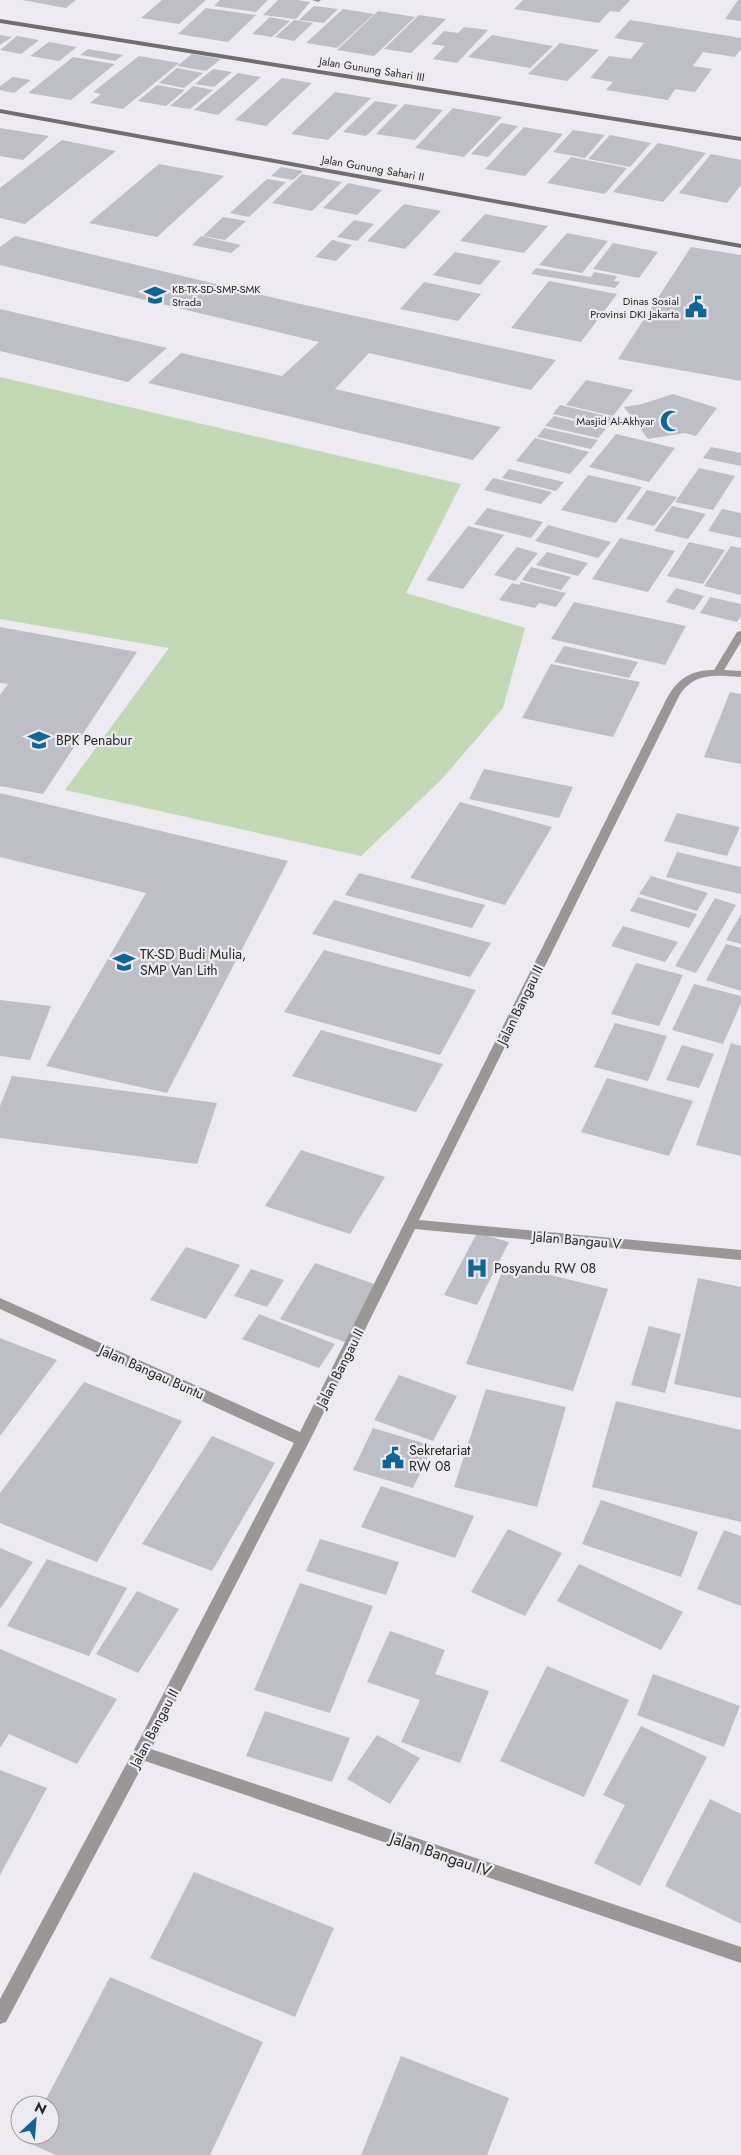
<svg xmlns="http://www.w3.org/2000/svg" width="741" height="2155" font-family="Jost,sans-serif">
<rect width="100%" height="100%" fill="#edeaf1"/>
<path fill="#c3d8b4" d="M0,377l461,107 -55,109 119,35 -22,80 -62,72 -80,76 -296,-66 104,-142 -169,-29z"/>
<g fill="#bebfc6">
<path d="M22,0h54l-10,8z"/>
<path d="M162,0h44l-27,24 -38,-6z"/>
<path d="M220,0h48l-12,12 -42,-6z"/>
<path d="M278,0h20l12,2 -14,17 -33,-4z"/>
<path d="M523,0h107l-11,12 -9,-1 -11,12 -85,-14z"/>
<path d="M738,0h3v21l-16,-2z"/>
<path d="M314,6l24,3 -14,14 -25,-3z"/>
<path d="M206,8l50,7 -28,27 -50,-8z"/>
<path d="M343,9l31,5 -37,34 -31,-5z"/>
<path d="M378,11l37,6 -41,39 -37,-6z"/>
<path d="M419,15l27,4 -35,34 -27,-4z"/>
<path d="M270,17l20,4 -18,16 -20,-3z"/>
<path d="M294,20l19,3 -19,18 -19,-4z"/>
<path d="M630,20l111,18v11l-6,8 -32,-5 -10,14 19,3 -17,23 -20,-3 -7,11 -62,-10 7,-8 -23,-4 19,-22 22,3 13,-16 -30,-5z"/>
<path d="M464,27l24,3 -31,33 -24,-4 12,-13 -14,-2 13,-13 14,2z"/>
<path d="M0,35l12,2 -12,8z"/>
<path d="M492,35l61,11 -23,22 -62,-11z"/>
<path d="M17,36l22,4 -18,14 -21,-4z"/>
<path d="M49,42l28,5 -18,14 -29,-5z"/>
<path d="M560,43l39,7 -32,31 -39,-7z"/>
<path d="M88,49l35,6 -8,6 -35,-6z"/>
<path d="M192,54l29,5 -15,12 -29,-5z"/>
<path d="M139,56l40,7 -56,46 -33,-6 11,-9 -8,-2z"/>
<path d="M73,57l42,7 -44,36 -43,-7z"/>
<path d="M177,68l26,5 -19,15 -25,-5z"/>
<path d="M213,69l19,3 -18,15 -19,-3z"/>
<path d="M238,73l23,4 -43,38 -24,-5z"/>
<path d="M13,77l18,3 -17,13 -14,-3v-4z"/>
<path d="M282,78l30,5 -46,43 -31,-6z"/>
<path d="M157,85l28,5 -19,16 -28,-5z"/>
<path d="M193,86l20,4 -23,19 -20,-3z"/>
<path d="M335,92l36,6 -43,42 -37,-6z"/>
<path d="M375,101l23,4 -32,31 -23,-4z"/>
<path d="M405,104l38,6 -28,30 -39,-6z"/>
<path d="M453,108l49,9 -38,40 -49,-9z"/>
<path d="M501,123l17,3 -30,31 -17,-3z"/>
<path d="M524,127l39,7 -38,42 -40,-7z"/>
<path d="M0,128l49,8 -26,24 -23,-4z"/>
<path d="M573,130l32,5 -20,23 -32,-6z"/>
<path d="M610,135l41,8 -21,24 -42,-8z"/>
<path d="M62,140l54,11 -91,73 -25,-6v-30z"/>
<path d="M658,143l48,10 -43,49 -50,-10z"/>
<path d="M711,154l30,6v25l-14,18 -48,-10z"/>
<path d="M571,157l56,11 -22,26 -58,-11z"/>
<path d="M159,164l65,12 -67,61 -68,-14z"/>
<path d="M281,167l22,4 -10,9 -22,-4z"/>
<path d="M302,174l40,8 -30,29 -40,-8z"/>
<path d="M267,179l19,3 -37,35 -19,-4z"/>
<path d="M348,183l34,7 -25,25 -34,-7z"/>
<path d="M404,204l37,7 -36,38 -38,-8z"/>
<path d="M485,214l63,12 -24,27 -64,-12z"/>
<path d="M223,217l23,4 -21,19 -22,-4z"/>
<path d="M354,220l20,4 -17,17 -20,-4z"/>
<path d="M567,233l41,8 -26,32 -43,-8z"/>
<path d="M15,236l281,67 260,57 -25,30 -162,-37 -34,36 166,38 -28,33 -325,-77 33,-30 101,23 37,-34 -319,-77v-18z"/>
<path d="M201,236l40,9 -10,8 -39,-8z"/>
<path d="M332,240l20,5 -16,16 -21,-4z"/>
<path d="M613,243l45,9 -19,26 -46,-9z"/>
<path d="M691,247l50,8v126l-123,-22z"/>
<path d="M455,252l46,9 -21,24 -47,-10z"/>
<path d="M536,268l55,9 3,-5 23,4 -3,5 6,1 -5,6 -84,-14z"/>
<path d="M549,281l68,13 -36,48 -70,-14z"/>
<path d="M424,282l57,12 -23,27 -58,-12z"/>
<path d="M0,309l167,39 -39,34 -128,-31z"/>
<path d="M586,380l47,10 -20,26 -47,-11z"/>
<path d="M673,394l44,14 -21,28 -11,-3 -37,6 -24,-32 18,-3z"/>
<path d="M560,405l56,13 -6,9 -57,-13z"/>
<path d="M554,416l52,13 -8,9 -53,-12z"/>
<path d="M544,428l54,12 -7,9 -54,-12z"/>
<path d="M616,434l59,14 -26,34 -60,-15z"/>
<path d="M535,438l54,14 -19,22 -54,-13z"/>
<path d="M711,447l30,6v13l-38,-8z"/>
<path d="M699,468l36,8 -22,34 -38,-8z"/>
<path d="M509,469l55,13 -8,9 -54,-13z"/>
<path d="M588,475l54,12 -26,36 -55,-13z"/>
<path d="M493,478l59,14 -11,12 -57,-14z"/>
<path d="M647,490l30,7 -23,29 -28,-7z"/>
<path d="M672,506l34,8 -18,25 -34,-8z"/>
<path d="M487,508l56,14 -12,16 -57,-14z"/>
<path d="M722,509l19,4v25l-33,-7z"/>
<path d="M548,525l63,17 -13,16 -63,-17z"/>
<path d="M468,526l36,9 -41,54 -37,-9z"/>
<path d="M620,538l55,13 -27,41 -56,-13z"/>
<path d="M689,542l36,8 -22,34 -36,-8z"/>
<path d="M731,546l10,2v47l-37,-9z"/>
<path d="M517,547l21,6 -23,28 -21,-6z"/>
<path d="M547,552l41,11 -10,13 -42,-11z"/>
<path d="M531,567l40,10 -10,13 -39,-10z"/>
<path d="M521,582l45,11 -10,14 -17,-4 -4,5 -36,-8 13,-17 7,2z"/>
<path d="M676,588l28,8 -10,14 -28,-8z"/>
<path d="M710,597l31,7v12l-4,6 -37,-9z"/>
<path d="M574,602l112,24 -21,39 -114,-26z"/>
<path d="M0,627l137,25 -94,142 -43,-8v-91l8,-11 -8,-1z"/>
<path d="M564,646l74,16 -9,16 -75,-16z"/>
<path d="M551,664l89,18 -27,55 -91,-19z"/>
<path d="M730,692l11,2v70l-37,-7z"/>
<path d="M484,769l89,18 -14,31 -90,-19z"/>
<path d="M0,793l288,68 -121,232 -121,-27 100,-173 -146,-36z"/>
<path d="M460,802l92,25 -47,78 -95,-27z"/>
<path d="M677,813l63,14 -13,29 -63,-15z"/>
<path d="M677,852l64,15v27l-75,-17z"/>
<path d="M359,873l126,32 -13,23 -127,-33z"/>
<path d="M651,876l57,17 -11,18 -58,-17z"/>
<path d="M638,897l59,17 -8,14 -59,-17z"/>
<path d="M715,898l21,7 -40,68 -21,-7z"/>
<path d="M334,900l157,43 -21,34 -158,-43z"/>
<path d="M741,914v30l-15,-4z"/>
<path d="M623,926l55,16 -13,20 -54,-16z"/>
<path d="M726,944l15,4v43l-35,-11z"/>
<path d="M324,950l152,40 -36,65 -156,-43z"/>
<path d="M636,963l47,12 -24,51 -48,-12z"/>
<path d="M694,984l47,12v7l-18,41 -51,-14z"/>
<path d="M0,1000l51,6 -21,54 -30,-4z"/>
<path d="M615,1023l52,13 -19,45 -54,-14z"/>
<path d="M321,1030l122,34 -27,48 -124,-36z"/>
<path d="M731,1043l10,3v110l-45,-11z"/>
<path d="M682,1045l32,9 -15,34 -33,-8z"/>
<path d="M12,1076l205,27 -20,61 -197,-26v-32z"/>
<path d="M607,1078l86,23 -24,55 -88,-24z"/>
<path d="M301,1150l84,27 -35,57 -85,-28z"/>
<path d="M477,1233l32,9 -32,63 -33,-10z"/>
<path d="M186,1247l54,18 -34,54 -56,-19z"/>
<path d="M315,1263l65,23 -35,56 -65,-23z"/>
<path d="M505,1264l103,25 -35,102 -107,-27z"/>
<path d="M251,1269l33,11 -17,27 -33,-11z"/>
<path d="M698,1278l43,9v111l-67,-14z"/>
<path d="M259,1314l76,30 -16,24 -77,-29z"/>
<path d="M649,1326l32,8 -16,59 -34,-8z"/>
<path d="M0,1338l57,22 -57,76z"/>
<path d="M399,1375l58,21 -24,45 -59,-21z"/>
<path d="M84,1382l98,39 -85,141 -97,-39v-30z"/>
<path d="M486,1389l80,18 -29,100 -83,-20z"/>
<path d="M616,1401l125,29v92l-149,-35z"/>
<path d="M373,1428l60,18 -20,42 -60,-18z"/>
<path d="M212,1436l63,27 -63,108 -70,-27z"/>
<path d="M381,1486l93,30 -19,42 -94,-31z"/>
<path d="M601,1500l97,32 -17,45 -99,-33z"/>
<path d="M508,1529l54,24 -37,63 -54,-24z"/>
<path d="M724,1530l17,6v70l-44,-17z"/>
<path d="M320,1539l79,23 -13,33 -80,-24z"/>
<path d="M0,1548l33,14 -33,47z"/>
<path d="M47,1559l80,29 -38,68 -82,-30z"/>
<path d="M579,1564l104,48 -22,38 -104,-49z"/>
<path d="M300,1583l73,23 -43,107 -76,-23z"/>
<path d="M137,1591l42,18 -41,64 -42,-19z"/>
<path d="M390,1631l55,19 -10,24 54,17 -29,72 -59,-21 19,-42 -53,-18z"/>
<path d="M0,1649l117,50 -40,65 -68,-30 -9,14z"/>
<path d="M547,1666l82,34 -45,97 -84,-36z"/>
<path d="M653,1674l87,32 -16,41 -87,-32z"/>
<path d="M265,1711l85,27 -18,44 -86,-26z"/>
<path d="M641,1726l66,31 -67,129 -46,-23 31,-58 -22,-10z"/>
<path d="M377,1735l43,23 -30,46 -43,-25z"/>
<path d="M0,1770l47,18 -47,87z"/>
<path d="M710,1799l31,15v110l-76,-38z"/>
<path d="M194,1872l140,56 -39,89 -145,-59z"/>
<path d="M110,1977l153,65 -53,113h-154l-32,-14 3,-6h23v-30h-7z"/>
<path d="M401,2056l108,42 -22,57h-126z"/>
</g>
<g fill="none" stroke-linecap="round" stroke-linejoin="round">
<g fill="#9a9797" fill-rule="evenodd">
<path d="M312,0h9l-3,2z"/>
<path d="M741,631v11l-17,28 17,1v6c-26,-2 -49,-5 -63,21l-259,522 322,30v10l-326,-31 -105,211 -159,309 590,198v16l-596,-202 -139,261 -6,2v-25l135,-251 159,-305 -294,-134v-11l300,134 367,-734c11,-20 25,-28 47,-28l23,-38z"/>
</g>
<g fill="#736e6e" fill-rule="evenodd">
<path d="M0,19l741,118v4l-741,-118z"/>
<path d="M0,109l741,135v4l-741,-135z"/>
</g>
</g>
<defs>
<g id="school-bare" transform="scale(1.725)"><path d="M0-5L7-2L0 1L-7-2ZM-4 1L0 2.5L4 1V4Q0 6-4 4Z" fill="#106596" stroke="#edeaf1" stroke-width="2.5" paint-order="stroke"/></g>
<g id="civic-bare" transform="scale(1.725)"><path d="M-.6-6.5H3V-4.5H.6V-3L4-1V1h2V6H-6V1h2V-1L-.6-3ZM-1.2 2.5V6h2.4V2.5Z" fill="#106596" stroke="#edeaf1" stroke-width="2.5" paint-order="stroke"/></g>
<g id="mosque-bare" transform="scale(1.725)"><path d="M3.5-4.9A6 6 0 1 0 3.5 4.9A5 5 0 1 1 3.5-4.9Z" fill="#106596" stroke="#edeaf1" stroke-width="2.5" paint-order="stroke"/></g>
<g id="hospital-bare" transform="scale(1.725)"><path d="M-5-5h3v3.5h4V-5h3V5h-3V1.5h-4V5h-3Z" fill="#106596" stroke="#edeaf1" stroke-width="2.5" paint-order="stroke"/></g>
</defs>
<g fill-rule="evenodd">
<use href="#school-bare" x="155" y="295"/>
<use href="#civic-bare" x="696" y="307"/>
<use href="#mosque-bare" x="671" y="421"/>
<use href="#school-bare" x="39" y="740"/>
<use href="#school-bare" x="124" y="962"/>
<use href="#hospital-bare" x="477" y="1268"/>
<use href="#civic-bare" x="393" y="1458"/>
</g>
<g text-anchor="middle" stroke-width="4.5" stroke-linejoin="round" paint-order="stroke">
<g font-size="11" fill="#282729" stroke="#edeaf1">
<text transform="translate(372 69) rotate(9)" y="4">Jalan Gunung Sahari III</text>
<text transform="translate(373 168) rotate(10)" y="4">Jalan Gunung Sahari II</text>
</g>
<g font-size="11" fill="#282729" stroke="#edeaf1" text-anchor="end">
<text x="172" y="293" text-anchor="start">KB-TK-SD-SMP-SMK<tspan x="172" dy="13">Strada</tspan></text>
<text x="679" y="305">Dinas Sosial<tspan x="679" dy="13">Provinsi DKI Jakarta</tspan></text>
<text x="654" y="425">Masjid Al-Akhyar</text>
</g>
<g font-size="14" fill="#282729" stroke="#edeaf1" text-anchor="start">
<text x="56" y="745">BPK Penabur</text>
<text x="140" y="959">TK-SD Budi Mulia,<tspan x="140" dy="16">SMP Van Lith</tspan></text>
<text x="494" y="1273">Posyandu RW 08</text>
<text x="409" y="1455">Sekretariat<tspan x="409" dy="16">RW 08</tspan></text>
</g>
<g font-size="14" fill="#282729" stroke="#edeaf1">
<text transform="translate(520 1005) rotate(-64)" y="5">Jalan Bangau II</text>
<text transform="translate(577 1240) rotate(5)" y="5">Jalan Bangau V</text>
<text transform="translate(340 1368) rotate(-63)" y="5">Jalan Bangau II</text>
<text transform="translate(152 1372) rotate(24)" y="5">Jalan Bangau Buntu</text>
<text transform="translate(154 1728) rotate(-62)" y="5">Jalan Bangau II</text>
</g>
<g font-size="16" fill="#282729" stroke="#edeaf1">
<text transform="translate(441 1854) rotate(19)" y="6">Jalan Bangau IV</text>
</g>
</g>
<g transform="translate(35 2120) rotate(26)"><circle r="24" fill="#edeaf1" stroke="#9e9ca1"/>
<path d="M0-4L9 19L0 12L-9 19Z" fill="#106596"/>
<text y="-8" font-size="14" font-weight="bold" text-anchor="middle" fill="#282729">N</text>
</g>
</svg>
